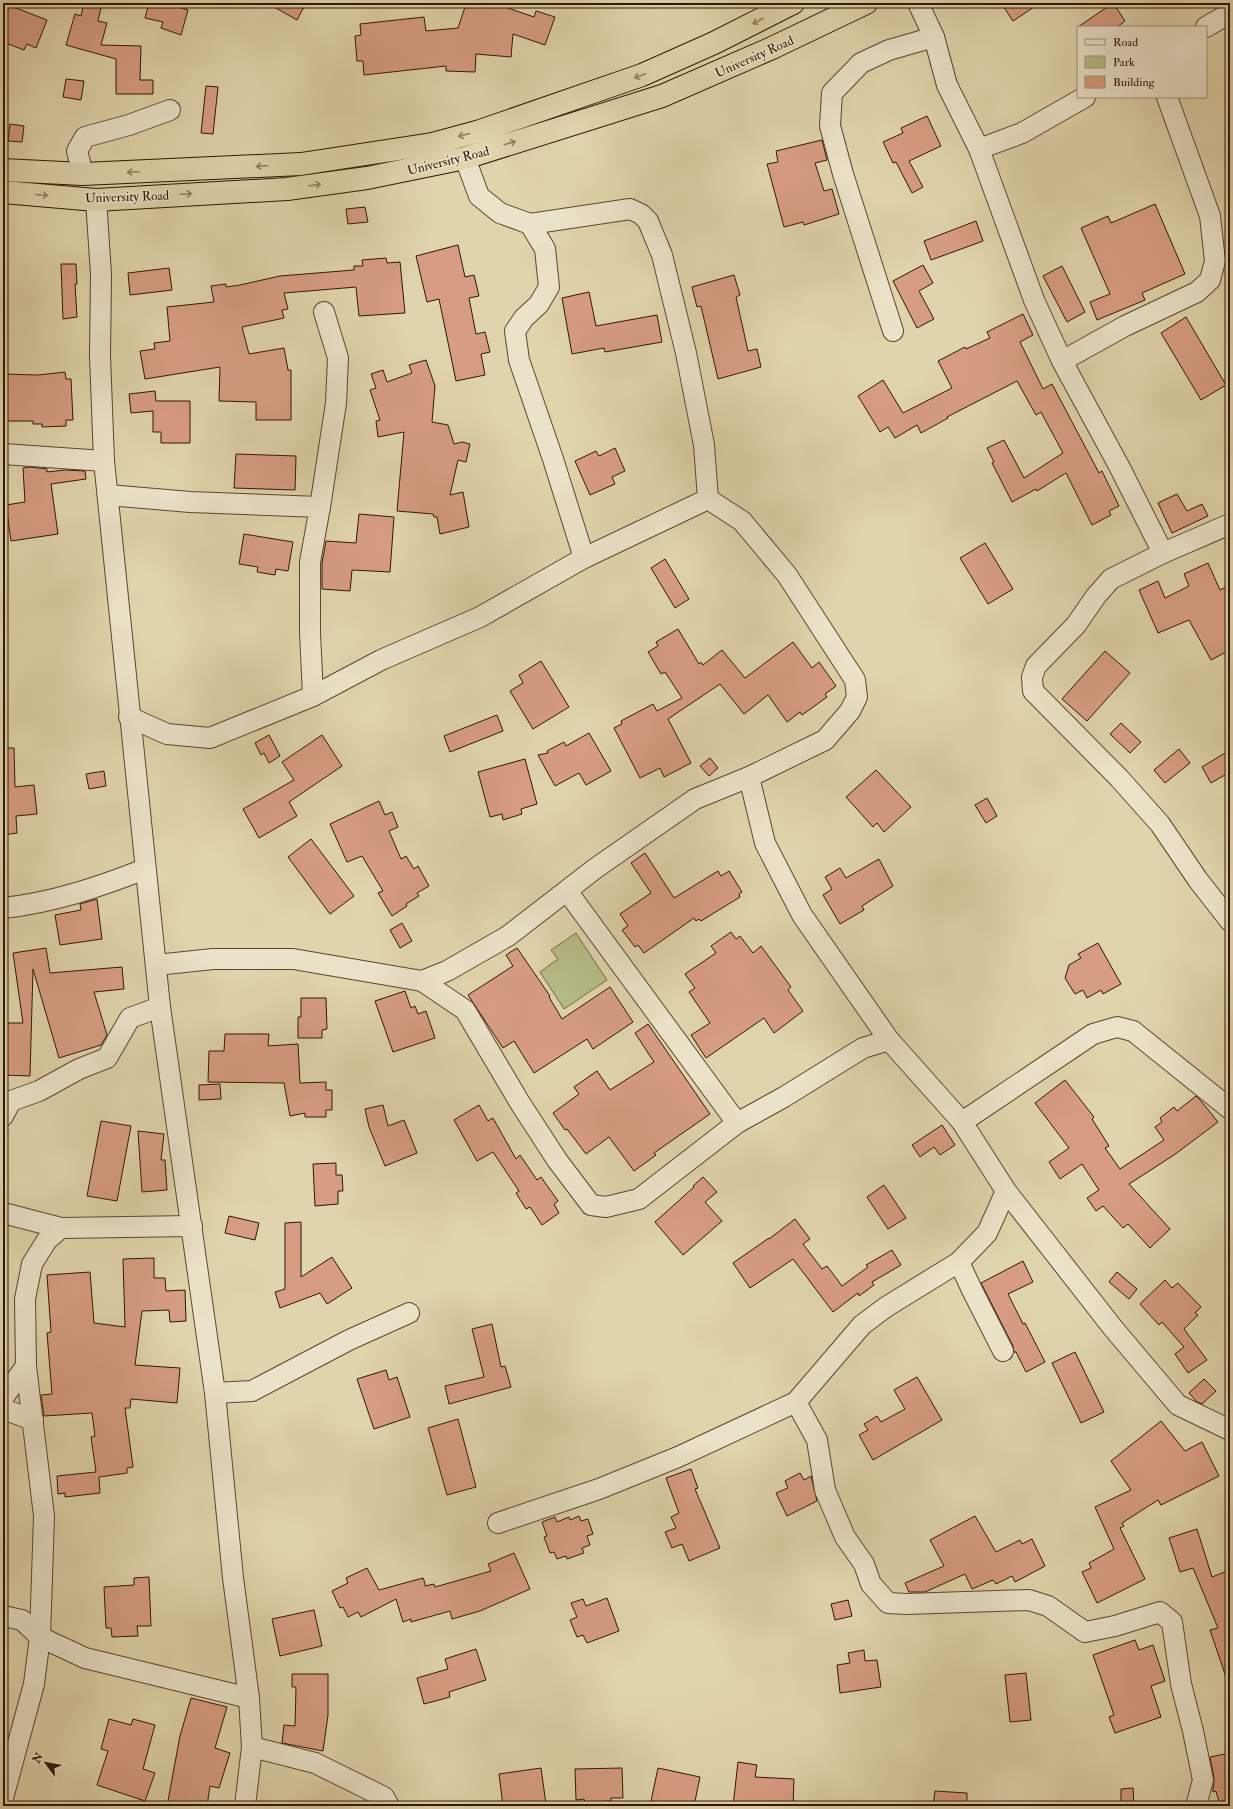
<svg xmlns="http://www.w3.org/2000/svg" width="1233" height="1809" font-family="'IM FELL Double Pica',serif">
<rect width="100%" height="100%" fill="#e0d4ac"/>
<filter id="stains"><feTurbulence type="fractalNoise" baseFrequency=".005" numOctaves="4"/><feColorMatrix values="0 0 0 0 .2 0 0 0 0 .09 0 0 0 0 .02 0 0 0 .5 -.17"/></filter>
<radialGradient id="worn" r=".72"><stop offset=".6" stop-color="#630" stop-opacity="0"/><stop offset="1" stop-color="#630" stop-opacity=".3"/></radialGradient>
<path fill="#b6bc87" stroke="#726945" d="M576,933l31,47 -43,29 -24,-37 18,-13 -7,-9z"/>
<g fill="#d79d83" stroke="#2e1603">
<path d="M3,3l44,17 -11,28 -9,-4 -3,6 -21,-8z"/>
<path d="M84,3h18l-4,18 9,2 -6,22 40,1 -1,34h13v14h-37v-35l-50,-14 9,-31 6,2z"/>
<path d="M149,3l19,3 1,-2 19,6 -7,25 -20,-7 2,-6 -18,-4z"/>
<path d="M267,3h39l-9,17z"/>
<path d="M471,3h32l-1,3 32,11 2,-6 19,6 -10,28 -32,-11 -2,23 -35,-3 -1,18 -29,-1v-5l-82,9 -1,-14h-6l-2,-25 6,-1 -1,-11 64,-7 2,14 32,-3 7,-21 4,1z"/>
<path d="M1001,3h39l-27,18z"/>
<path d="M1113,3l12,18 -8,6h-39z"/>
<path d="M66,79l18,2 -3,19 -18,-3z"/>
<path d="M206,86l12,1 -5,47 -12,-1z"/>
<path d="M927,116l14,30 -32,15 14,26 -11,6 -16,-31 -3,1 -10,-21 20,-9 -2,-5z"/>
<path d="M10,124l14,2 -2,16 -14,-1z"/>
<path d="M822,140l5,20 -12,3 9,28 8,-2 7,25 -35,11 -1,-3 -19,5 -17,-63 11,-2 -2,-11z"/>
<path d="M1155,204l30,70 -43,19 3,7 -48,20 -7,-18 20,-8 -29,-66 27,-12 3,7z"/>
<path d="M365,207l3,15 -20,2 -2,-15z"/>
<path d="M976,221l7,20 -52,19 -7,-19z"/>
<path d="M458,245l7,32 9,-2 5,21 -10,2 7,36 9,-2 5,20 -9,2 4,21 -29,6 -17,-82 -12,3 -11,-46z"/>
<path d="M386,258l1,5 13,-1 5,51 -46,3 -3,-29 -72,6 4,16 -6,1 2,8 -42,9 7,27 35,-6 4,22h3v50h-35v-18l-37,-1 1,-34 -75,12 -5,-28 15,-2 -1,-6 16,-2 -3,-34 47,-5 -3,-16 15,-2v3l14,-2 40,-9 74,-6v-4h9l-1,-6z"/>
<path d="M61,264h15l1,20h-2l2,33 -14,2z"/>
<path d="M923,265l10,18 -14,8 15,28 -17,9 -24,-47z"/>
<path d="M1062,266l23,46 -18,10 -24,-46z"/>
<path d="M169,268l3,22 -42,5 -2,-22z"/>
<path d="M734,275l6,20 -4,2 12,54 9,-2 4,18 -43,12 -17,-73 -4,1 -5,-20z"/>
<path d="M589,292l7,34 61,-11 5,27 -57,10 -1,-4 -32,6 -10,-56z"/>
<path d="M1023,314l10,21 -13,7 23,47 9,-5 47,89 3,-2 17,35 -10,5 2,4 -19,10 -26,-52 -29,18 -1,-2 -24,13 -20,-39 2,-1 -7,-14 17,-8 20,38 39,-25 -22,-41 -5,3 -19,-34 -70,36 1,1 -27,15 -4,-8 -22,13 -7,-11 -8,5 -22,-36 25,-16 20,33 49,-25 -14,-27 27,-14 1,2 24,-11 -3,-6z"/>
<path d="M1186,317l40,68 -25,15 -40,-67z"/>
<path d="M426,360l9,26 -3,36 16,3 6,19 8,-2 8,2 -4,18 -8,-2 -8,35 13,-3 6,35 -29,7 -3,-17h-3l-1,-3 -36,-3 7,-79 -26,5 -2,-16 4,-1 -10,-30 6,-2 -5,-14 12,-4 4,12 25,-9 -3,-8z"/>
<path d="M65,372l1,7h5l2,41h-7v6l-24,1v-3h-9v-3h-30v-47l35,1z"/>
<path d="M155,391l1,10h34v42h-29v-11h-8v-21l-22,2 -2,-19z"/>
<path d="M615,448l10,23 -13,6 3,7 -25,11 -15,-34 21,-10 3,5z"/>
<path d="M236,454l60,2 -1,34 -61,-2z"/>
<path d="M31,467l16,2v3l18,-2 20,1 1,8 -35,5 7,50 -47,7 -5,-36 19,-3 -2,-34z"/>
<path d="M1177,494l10,17 15,-7 6,12 -36,17 -14,-30z"/>
<path d="M359,514l35,3 -4,55 -38,-2 -2,21 -28,-2v-26l4,-22 30,2z"/>
<path d="M244,534l49,8 -5,29 -12,-2 -1,6 -18,-3 1,-5 -19,-3z"/>
<path d="M985,543l28,46 -25,15 -28,-46z"/>
<path d="M665,559l24,40 -14,9 -24,-40z"/>
<path d="M1208,563l12,27 10,-5v65l-19,10 -22,-40 -31,13 -19,-43 19,-9 7,17 24,-12 -5,-12z"/>
<path d="M678,629l21,35 2,-2 2,3 19,-15 23,28 48,-36 19,26 7,-6 17,24 -11,8 2,3 -25,18 -2,-3 -13,10 -19,-27 -24,19 -24,-30 -52,35 23,44 -27,14 -4,-9 -20,10 -26,-50 8,-4 -1,-3 32,-17 4,7 25,-13 -17,-26 -4,2 -13,-22 10,-6 -2,-4z"/>
<path d="M1105,651l25,22 -43,48 -25,-22z"/>
<path d="M541,661l28,46 -36,22 -23,-38 13,-8 -4,-8z"/>
<path d="M497,715l6,16 -53,21 -6,-16z"/>
<path d="M1121,723l20,19 -11,11 -20,-19z"/>
<path d="M589,733l22,38 -25,14 -7,-12 -24,13 -17,-31 10,-2 -1,-2 17,-9 2,4z"/>
<path d="M269,735l11,21 -11,7 -5,-10 -3,2 -6,-12z"/>
<path d="M322,735l20,31 -53,36 8,14 -38,22 -16,-29 51,-29 -12,-18z"/>
<path d="M3,748h11l1,39 19,-2 3,29 -21,2 1,17 -14,2z"/>
<path d="M1179,749l11,14 -25,20 -11,-13z"/>
<path d="M1230,750v22l-19,11 -9,-16z"/>
<path d="M710,758l8,10 -9,8 -9,-10z"/>
<path d="M525,759l12,45 -16,5 1,5 -19,6 -1,-6 -12,3 -12,-45z"/>
<path d="M876,770l35,37 -27,25 -7,-9 -4,4 -27,-30z"/>
<path d="M104,771l2,15 -17,3 -3,-15z"/>
<path d="M987,798l10,18 -11,7 -11,-18z"/>
<path d="M379,801l6,14 7,-3 6,15 -9,4 12,28 5,-3 8,13 4,-3 11,20 -12,7 2,3 -13,8 1,2 -15,10 -14,-23 5,-2 -21,-35 -15,6 -17,-38z"/>
<path d="M311,839l43,57 -24,18 -42,-57z"/>
<path d="M645,853l29,45 44,-27 3,5 8,-5 13,21 -3,2 1,3 -39,24 -2,-2 -3,2 -2,-3 -50,35 -6,-8 -3,2 -13,-17 6,-4 -8,-12 31,-21 -20,-30z"/>
<path d="M879,859l14,27 -31,20 2,4 -24,14 -17,-29 9,-6 -7,-12 15,-9 6,10z"/>
<path d="M97,899l5,40 -42,6 -5,-30 26,-5 -1,-6z"/>
<path d="M402,923l10,18 -12,7 -10,-18z"/>
<path d="M731,932l5,7 4,-3 13,17 8,-7 30,41 -3,3 15,21 -29,22 -10,-15 -58,40 -15,-23 19,-12 -21,-31 6,-4 -10,-14 31,-21 -5,-7z"/>
<path d="M1098,943l23,41 -18,10 -2,-4 -14,8 -4,-8 -8,4 -10,-16 4,-13 12,-7 -3,-4z"/>
<path d="M46,948l4,25 72,-6 2,22 -30,3 13,43 -6,10 -42,13 -26,-89 -3,107 -26,-1 2,-52h17l-10,-70z"/>
<path d="M517,948l33,48 -1,1 13,22 48,-32 23,35 -40,27 -6,-10 -53,34 -20,-32 -11,7 -35,-53 45,-29 -7,-11z"/>
<path d="M405,991l6,17 4,-2 3,8 8,-3 9,27 -42,14 -18,-51z"/>
<path d="M301,998h25l1,31 -5,1v8h-24v-21h3z"/>
<path d="M648,1024l62,90 -56,39 2,2 -22,16 -25,-34 -23,17 -19,-25 -2,1 -12,-17 26,-19 -5,-7 23,-16 13,19 44,-28 -19,-29z"/>
<path d="M225,1034h44l-1,12 30,-2 2,39 26,-1v8h6v20h-6v7h-21v-4l-15,3 -6,-33 -76,-1 1,-31h15z"/>
<path d="M1065,1080l29,37 -2,2 17,27 -4,2 15,21 44,-29 -9,-13 7,-5 -2,-4 14,-11 3,4 19,-15 5,5 17,21 -44,33 -45,29 41,45 -20,19 -22,-24 -5,4 -20,-22 -7,5 -9,-13 12,-8 -17,-26 -22,15 -11,-17 20,-14 -34,-45z"/>
<path d="M220,1084l1,15 -22,1v-15z"/>
<path d="M383,1105l5,21 16,-6 13,33 -32,13 -16,-39 -4,-18z"/>
<path d="M479,1105l9,16 5,-3 23,41 4,-4 17,25 4,-3 17,24 -4,3 5,9 -17,12 -12,-18 -4,2 -10,-16 3,-2 -26,-39 -16,9 -23,-41z"/>
<path d="M101,1121l30,5 -14,75 -30,-5z"/>
<path d="M942,1125l13,20 -15,10 -6,-8 -14,10 -8,-12z"/>
<path d="M138,1131l26,3 -3,26h4l2,30 -25,2z"/>
<path d="M336,1163v12h6l1,16h-5v13l-23,2 -2,-42z"/>
<path d="M703,1177l14,15 -12,10 17,19 -39,34 -28,-33 39,-35 -1,-1z"/>
<path d="M884,1185l22,33 -18,11 -21,-32z"/>
<path d="M229,1216l30,7 -4,17 -30,-7z"/>
<path d="M795,1219l15,20 -7,5 19,25 5,-3 15,20 26,-19 -2,-2 26,-15 9,15 -29,17 2,3 -15,11 -1,-3 -25,19 -40,-53 -43,29 -17,-25 36,-25v1z"/>
<path d="M301,1222v55l31,-20 20,31 -25,16 -7,-11 -40,15 -5,-16 10,-3v-66z"/>
<path d="M154,1258v20h11l1,13 19,-1 1,31 -16,1 -1,-12 -27,1 -7,54 45,3 -3,35 -46,-4 -1,9h-5l8,59 -6,1v5l-28,4 1,16 -35,4v-4l-7,1 -1,-18 39,-4 -5,-35 4,-1 -3,-23 -48,3 -3,-21 11,-1 -5,-61 4,-1 -4,-57 43,-3 4,51 31,4 -2,-68z"/>
<path d="M1023,1261l10,21 -25,12 15,30 2,-1 20,39 -19,10 -10,-20h-2l-1,-6 -32,-63z"/>
<path d="M1117,1272l20,17 -8,10 -20,-17z"/>
<path d="M1165,1280l7,8 6,-5 23,24 -6,6 3,2 -14,14 23,31 -19,13 -13,-19 9,-7 -22,-25 -3,3 -19,-21z"/>
<path d="M492,1324l9,43 4,-1 6,21 -62,17 -4,-18 39,-9 -12,-48z"/>
<path d="M1075,1352l29,60 -23,11 -29,-60z"/>
<path d="M386,1370l3,10 8,-3 13,40 -36,12 -17,-50z"/>
<path d="M917,1377l25,43 -69,40 -14,-25 9,-5 -4,-6 13,-8 4,6 24,-13 -11,-19z"/>
<path d="M1204,1379l12,12 -14,13 -5,-2 -8,-9z"/>
<path d="M458,1419l18,68 -29,8 -19,-67z"/>
<path d="M1161,1421l24,30 17,-9 17,34 -58,29 -3,-5 -36,23 2,3 -4,2 25,51 -48,24 -15,-31 9,-4 -2,-5 25,-14 -19,-42 36,-17 -20,-29z"/>
<path d="M691,1469l7,19 -3,1 25,59 -31,13 -7,-17 -10,4 -7,-16 11,-4 -5,-11 8,-4 -13,-35z"/>
<path d="M800,1473l4,7 7,-4 6,25 -30,15 -11,-23 12,-5 -3,-7z"/>
<path d="M579,1516l2,5 7,-2 5,15 -6,2 3,9 -8,3 2,5 -17,6 -1,-3 -9,3 -3,-7 -4,1 -6,-16 3,-1 -5,-14 13,-5 2,5 12,-5 1,3z"/>
<path d="M975,1516l21,36 24,-12 2,4 10,-5 13,27 -30,16 -3,-6 -16,8 -3,-4 -21,9 -7,-15 -40,18h-16l-4,-9 39,-17 -14,-26z"/>
<path d="M1197,1529l15,48 18,-7v113h-2l-18,-53 8,-2 -25,-60 -13,4 -11,-34z"/>
<path d="M514,1553l16,36 -50,22 -28,8 -2,-8 -39,11v-3l-8,3 -7,-23 -35,18 -3,-5 -10,5 -5,-10 -3,1 -8,-17 16,-8 -2,-5 21,-10 12,22 44,-12 2,5v3l9,-2 1,3 56,-16 -3,-7z"/>
<path d="M149,1577l2,49h-14l1,10 -26,1 -1,-9h-5l-2,-41 30,-2v-7z"/>
<path d="M607,1598l12,33 -32,12 -4,-8 -6,2 -7,-17 7,-3 -6,-14 12,-4 3,7z"/>
<path d="M848,1600l4,16 -17,4 -4,-16z"/>
<path d="M314,1610l8,36 -42,10 -8,-37z"/>
<path d="M1135,1640l4,10 14,-5 12,36 -14,5 10,31 -46,16 -6,-16 5,-2 -21,-60z"/>
<path d="M476,1649l10,31 -37,12 1,5 -26,7 -7,-26 31,-9 -3,-10z"/>
<path d="M864,1650l1,11 12,-1 4,27 -41,6 -3,-28 13,-2 -2,-10z"/>
<path d="M1026,1673l5,47 -21,2 -5,-47z"/>
<path d="M292,1674h36v41l-5,36 -41,-8 2,-18 11,1 1,-39h-4z"/>
<path d="M191,1698l36,9 -12,41 15,5 -11,35 -9,-2 -3,20h-40l13,-70z"/>
<path d="M109,1719l22,6 2,-6 22,6 -12,44 12,4 -10,28 -48,-16 11,-34 -7,-2z"/>
<path d="M1230,1753v46l-11,3 -3,-11 -3,1v-3l1,-11 -4,-21z"/>
<path d="M738,1762l19,3 -2,12 39,2 -1,27h-60z"/>
<path d="M541,1768l5,36 -12,2h-31l-4,-32z"/>
<path d="M622,1768l1,30h-12v3l-26,1 -1,-3 -8,1 -1,-31z"/>
<path d="M658,1768l42,9 -6,29h-32l1,-3 -12,-2z"/>
<path d="M1133,1788l1,18h-13v-17z"/>
<path d="M935,1791l32,2v13h-34z"/>
</g>
<g fill="none" stroke-linecap="round" stroke-linejoin="round">
<g stroke="#5a462d" stroke-width="22">
<g id="minor">
<path d="M918,3l16,34 13,48 32,64 55,151 28,61 57,105 44,87"/>
<path d="M1206,27l24,-14"/>
<path d="M979,149l43,-16 63,-36"/>
<path d="M465,158l14,38 21,17 30,11 15,25 4,38 -10,17 -15,14 -9,13 4,29 34,99 31,99"/>
<path d="M83,174l-6,-23 8,-14 44,-12 41,-15"/>
<path d="M96,200l5,74 -1,82 4,105 56,546 55,386 18,185 16,120 3,49 -7,59"/>
<path d="M530,224l100,-15 11,5 7,7 14,34 24,98 18,92 4,54"/>
<path d="M893,331l-50,-157 -13,-48 2,-33 29,-30 28,-13 45,-13"/>
<path d="M1062,361l63,-35 72,-34 13,-12 5,-19 -5,-45 -43,-119"/>
<path d="M3,454l101,7"/>
<path d="M108,495l82,7 130,5 -10,55v71l3,63"/>
<path d="M320,507l16,-104 2,-45 -14,-46"/>
<path d="M1230,524l-67,29 -52,26 -15,17 -20,29 -40,41 -4,11 1,14 86,87 41,46 38,56 32,41"/>
<path d="M129,717l38,17 43,4 103,-42 68,-36 99,-43 104,-59 124,-59 34,22 45,54 68,105 2,17 -7,14 -25,29 -76,37 -54,22 -99,69 -88,68 -61,35 -25,10 -129,-22h-80l-57,6"/>
<path d="M749,777l16,66 37,72 87,125 73,82 44,69 107,137 65,77 52,25"/>
<path d="M567,891l170,232"/>
<path d="M3,908c49,-5 96,-21 142,-39"/>
<path d="M422,981l43,29 55,93 37,57 34,45 15,2 33,-8 98,-76 47,-26 79,-49 26,-8"/>
<path d="M3,1116l8,-15 28,-10 40,-22 28,-11 23,-40 30,-11"/>
<path d="M962,1122l131,-88 24,-7 16,4 97,78"/>
<path d="M3,1213l58,15"/>
<path d="M959,1262l13,28 31,61"/>
<path d="M215,1393l37,-2 97,-51 60,-27"/>
<path d="M3,1398l23,-32"/>
<path d="M796,1402l21,38 8,50 20,47 19,27 7,20 17,19 18,1 123,-4 19,6 37,26 30,-6 45,-14 12,10 9,62 12,47 10,49 -7,26"/>
<path d="M3,1409l30,11"/>
<path d="M498,1523l101,-34 79,-32 118,-55 66,-77 24,-18 73,-45 28,-29 19,-42"/>
<path d="M3,1616l19,4 18,17 45,21 164,40"/>
<path d="M252,1747l63,16 69,34 5,9"/>
<path d="M3,1798l31,-114 6,-47 4,-121 -18,-150 -1,-67 7,-35 15,-24 14,-12 131,-2"/>
</g>
</g>
<g stroke="#2e1603" stroke-width="24">
<g id="highway">
<path d="M3,170l80,4 218,-10 131,-20 48,-13 162,-56 72,-32 79,-40"/>
<path d="M3,192l93,8 191,-11 80,-11 98,-20 197,-62 110,-48 94,-45"/>
</g>
</g>
<use href="#minor" stroke="#ebe3c9" stroke-width="20"/>
<use href="#highway" stroke="#e0d4ac" stroke-width="22"/>
</g>
<defs><path id="oneway-shaft" d="M-6 0H5M1.5-3L5.5 0L1.5 3" fill="none" stroke-width="1.6" stroke-linecap="round" stroke-linejoin="round"/></defs>
<g stroke="#907e60">
<use href="#oneway-shaft" transform="translate(758 21) rotate(153)"/>
<use href="#oneway-shaft" transform="translate(640 76) rotate(159)"/>
<use href="#oneway-shaft" transform="translate(464 135) rotate(165)"/>
<use href="#oneway-shaft" transform="translate(510 143) rotate(-17)"/>
<use href="#oneway-shaft" transform="translate(262 166) rotate(177)"/>
<use href="#oneway-shaft" transform="translate(133 172) rotate(177)"/>
<use href="#oneway-shaft" transform="translate(315 185) rotate(-8)"/>
<use href="#oneway-shaft" transform="translate(186 194) rotate(-3)"/>
<use href="#oneway-shaft" transform="translate(42 195) rotate(5)"/>
</g>
<g text-anchor="middle" stroke-width="3" stroke-linejoin="round" paint-order="stroke">
<g font-size="13" fill="#2e1603" stroke="#ebe3c9">
<text transform="translate(754 56) rotate(-24)" y="5">University Road</text>
<text transform="translate(448 160) rotate(-14)" y="5">University Road</text>
<text transform="translate(127 196) rotate(-2)" y="5">University Road</text>
</g>
</g>
<rect width="1233" height="1809" fill="none" stroke="#e0d4ac" stroke-width="16"/>
<rect x="4" y="4" width="1225" height="1801" fill="none" stroke="#2e1603" stroke-width="2"/>
<rect x="8" y="8" width="1217" height="1793" fill="none" stroke="#2e1603"/>
<rect x="1077" y="26" width="130" height="72" fill="#ebe3c9" stroke="#9f917a"/>
<rect x="1085" y="39" width="20" height="6" fill="#ebe3c9" stroke="#9f917a"/>
<text x="1113" y="46" font-size="12" fill="#2e1603">Road</text>
<rect x="1085" y="56" width="20" height="12" fill="#b6bc87" stroke="#9f917a"/>
<text x="1113" y="66" font-size="12" fill="#2e1603">Park</text>
<rect x="1085" y="76" width="20" height="12" fill="#d79d83" stroke="#9f917a"/>
<text x="1113" y="86" font-size="12" fill="#2e1603">Building</text>
<g transform="translate(46 1763) rotate(302)" stroke="#ebe3c9" stroke-width="3" paint-order="stroke">
<path d="M0-3L7 15L0 10L-7 15Z" fill="#2e1603"/>
<text y="-6" font-size="11" font-weight="bold" text-anchor="middle" fill="#2e1603">N</text>
</g>
<rect width="100%" height="100%" filter="url(#stains)"/>
<rect width="100%" height="100%" fill="url(#worn)"/>
</svg>
